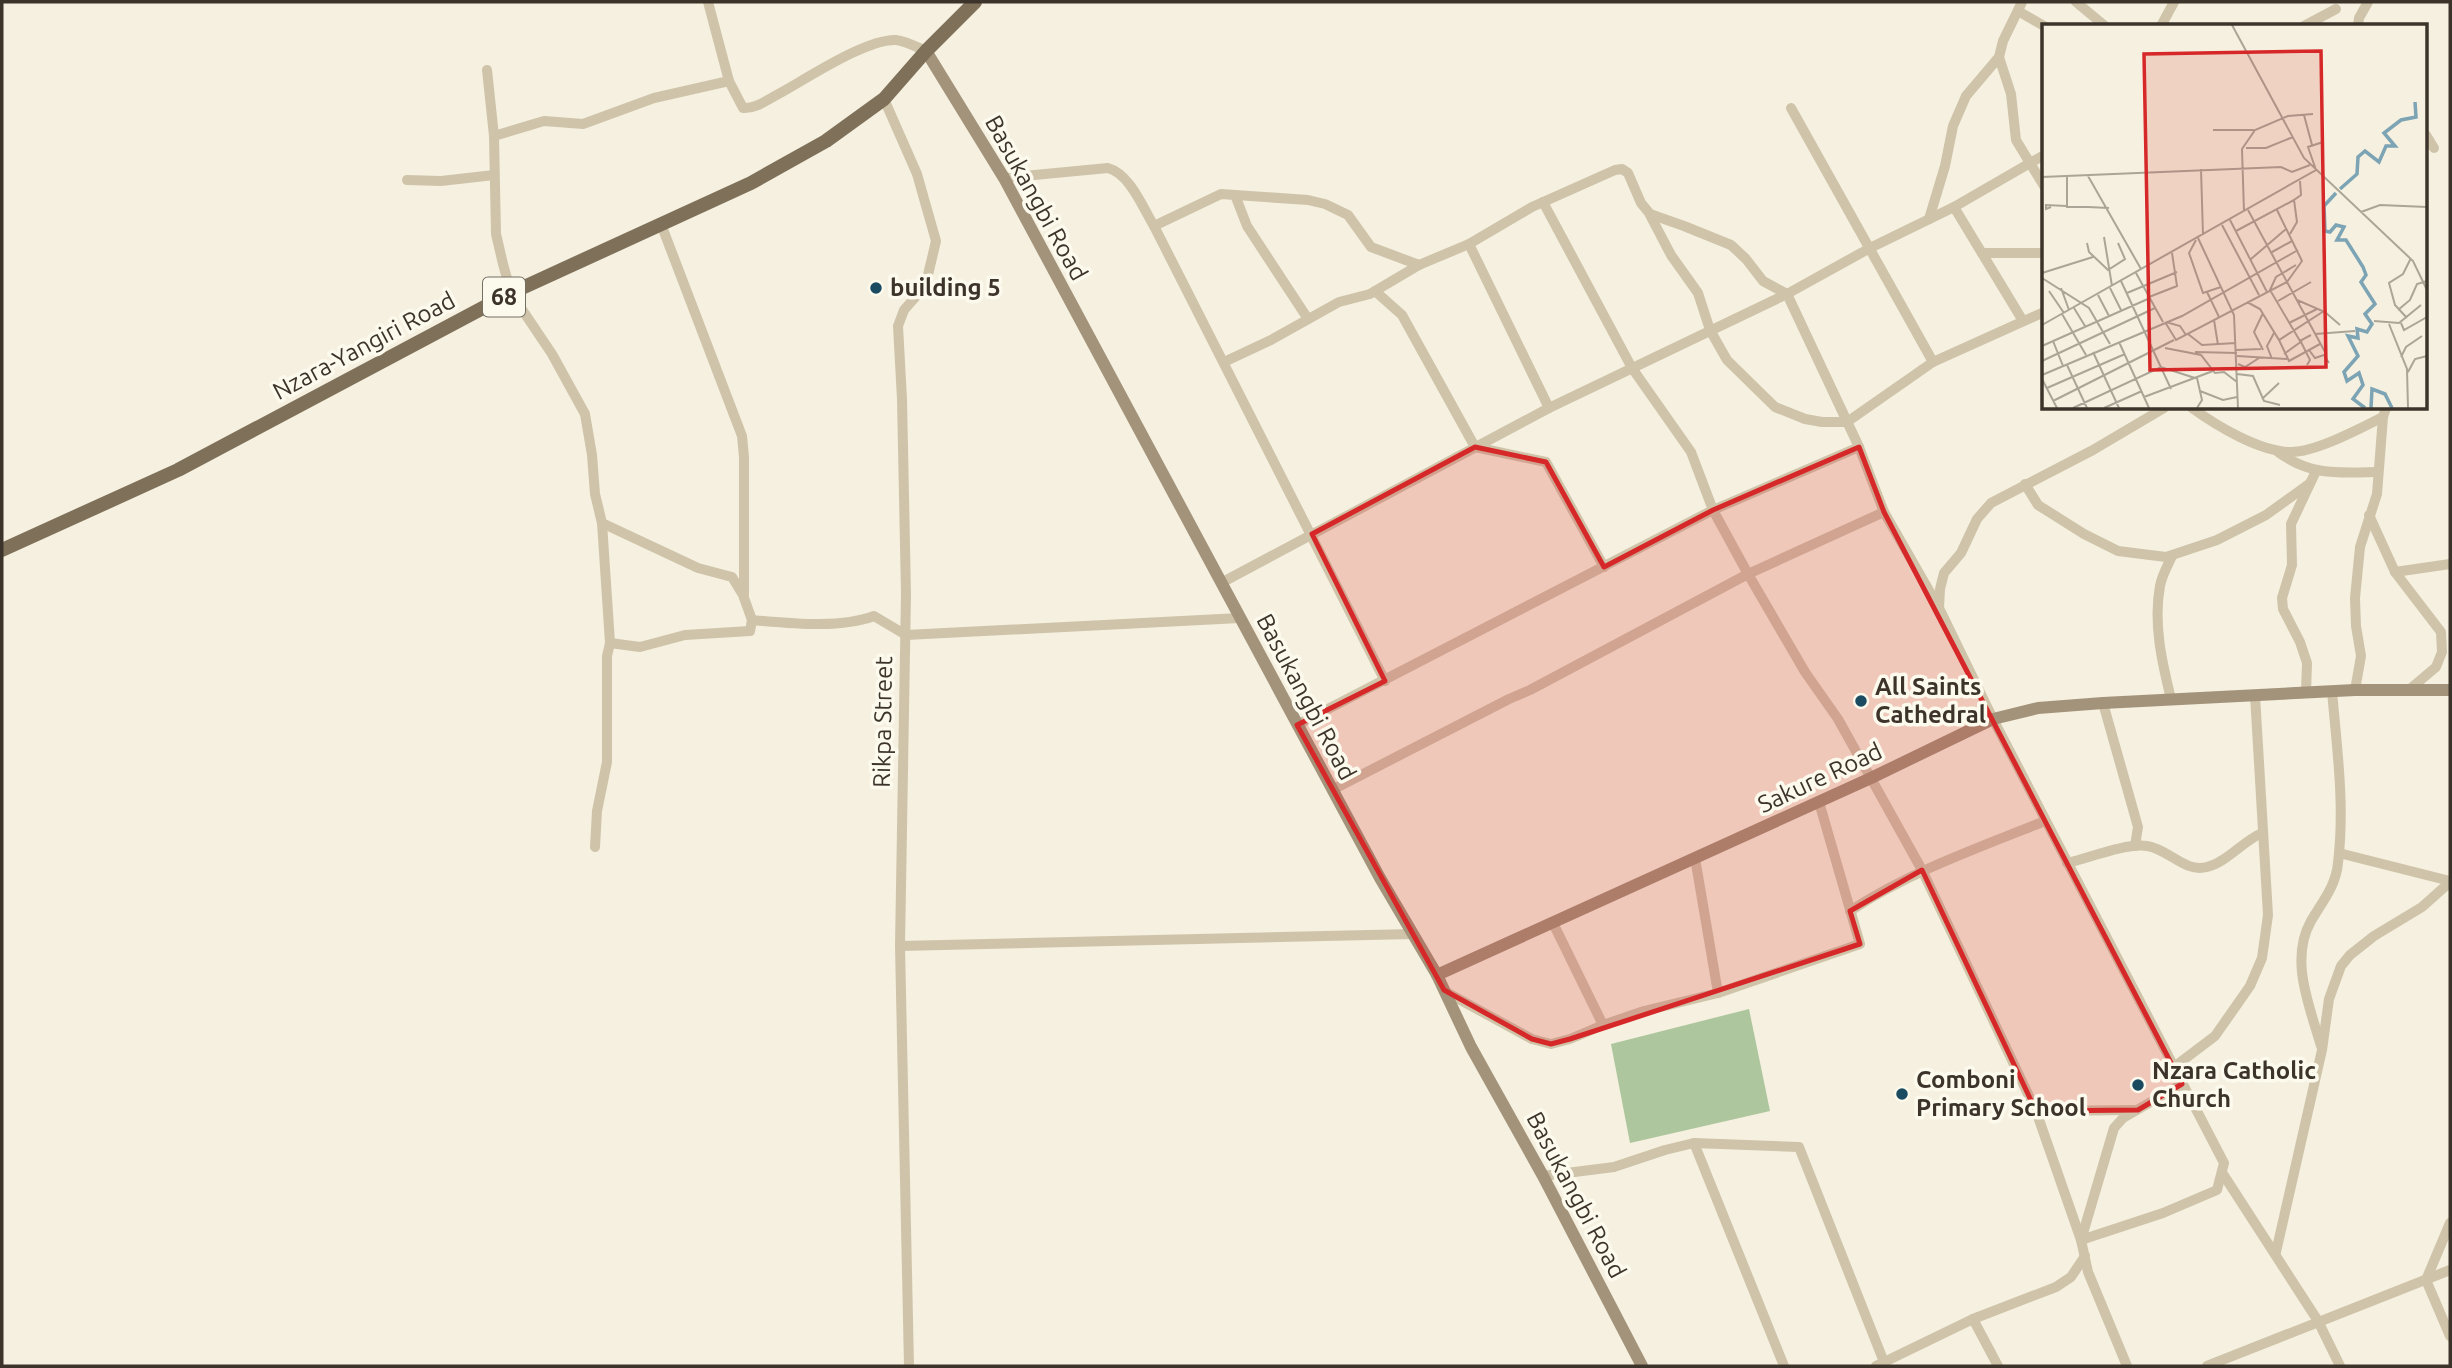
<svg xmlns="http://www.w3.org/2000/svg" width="2452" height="1368" font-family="Ubuntu,sans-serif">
<rect width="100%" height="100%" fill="#f5f0df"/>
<path fill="#aec69d" d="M1749,1009l21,102 -140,32 -19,-99z"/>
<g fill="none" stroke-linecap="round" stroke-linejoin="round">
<g stroke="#cfc4aa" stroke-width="10">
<path d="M708,2l21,79 14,27c11,1 21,-6 30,-11 29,-15 91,-58 123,-57 9,1 21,7 30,11"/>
<path d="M2076,2l29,24"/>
<path d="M2018,11l26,15"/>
<path d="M2161,26l13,-24"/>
<path d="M2304,26l32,-17"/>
<path d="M2358,26l1,-8 9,-16"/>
<path d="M1999,57l12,37 5,46 28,46"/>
<path d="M487,70l7,66 2,98 7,30 8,29 41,61 33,60 7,41 3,39 7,29 96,45 34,9 11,18 9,25c37,3 87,9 122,-4l32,19 334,-17"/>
<path d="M884,99l33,75 19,67 -9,38 -8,14 -15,17 -6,16 4,73 4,195 -6,352 9,420"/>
<path d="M1791,108l142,254"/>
<path d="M2426,135l8,13"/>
<path d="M494,136l50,-15 39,3 71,-26 75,-17"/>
<path d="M1004,178l104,-10c22,6 35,40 46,58l67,-32 87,6 17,4 23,11 23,32 48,18"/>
<path d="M407,180l34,1 53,-6"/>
<path d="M1235,195l12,31 61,93"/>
<path d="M1543,202l89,166 59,84 22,58 35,64 57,98 33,47 84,151 114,241 45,129 7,32 39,94"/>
<path d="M1954,207l69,114"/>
<path d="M1650,215l21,40 27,38 12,37 17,30 48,47 30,12 17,3h25l86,-60 111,-50"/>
<path d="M1929,219l16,-53 8,-40 13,-30 33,-39 4,-16 19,-39"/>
<path d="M661,224l81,212 2,21v137"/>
<path d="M1154,226l231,455"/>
<path d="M1469,244l80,164"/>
<path d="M1982,253h62"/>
<path d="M1375,291l27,24 73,132 71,15 58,105"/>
<path d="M1224,362l47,-22 68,-38 31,-8 49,-29 50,-21 63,-37 83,-37 7,-1 6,4 13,30 9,11 34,12 47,19 15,14 17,22 24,13 72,153 25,65 55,96 54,111 231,444 -7,27 -54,23 -82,27"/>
<path d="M2192,408c25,18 68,44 99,44 25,0 70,-24 92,-35"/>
<path d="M2278,452c33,24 60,21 99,20"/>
<path d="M2025,484l13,21 46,29 34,17 48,6 51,-17 49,-25 43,-31"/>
<path d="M2369,515l26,57 46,60 1,20 -6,15 -26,22"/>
<path d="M2395,572l55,-8"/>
<path d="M1221,583l328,-175 238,-114 83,-46 84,-41 90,-52"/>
<path d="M1939,608l1,-19 4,-16 17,-20 16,-34 14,-16 102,-53 71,-42"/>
<path d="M610,643l30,4 45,-12 65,-4 2,-11"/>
<path d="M2355,690l6,-34 -5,-30 -1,-28 5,-51 17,-53 6,-77 3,-9"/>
<path d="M2306,692l1,-29 -7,-21 -17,-33 -1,-11 10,-33 -1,-41 25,-53"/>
<path d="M2171,699c-9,-37 -18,-75 -11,-113 2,-11 8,-21 12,-30"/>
<path d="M2103,703l35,124 -3,19"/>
<path d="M1297,725l416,-215 146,-63"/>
<path d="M1332,790l177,-91 21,-9 218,-116 136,-62"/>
<path d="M595,847l2,-36 10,-49v-106l3,-13 -8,-120"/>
<path d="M2339,853l111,28"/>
<path d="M1695,858l23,135"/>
<path d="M2067,863c22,-5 58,-20 80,-17 22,3 37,27 60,21 20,-5 36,-26 55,-34"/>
<path d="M1850,911c61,-40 128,-63 195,-90"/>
<path d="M1553,923l50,102"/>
<path d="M900,946l513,-12"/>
<path d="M1444,991l88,48 19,5 19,-5 33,-14 41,-14 74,-18 142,-49 -41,-142"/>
<path d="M2321,1046c-11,-39 -32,-86 -10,-125 11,-19 25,-35 27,-58 7,-57 -1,-114 -6,-172"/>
<path d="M2174,1067l41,-31 35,-50 12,-28 6,-43 -13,-220"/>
<path d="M2036,1111l98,-1"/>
<path d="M1694,1143l90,223"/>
<path d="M2223,1174l95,147 22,45"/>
<path d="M1543,1176l71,-9 51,-17 29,-7 105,4 85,215"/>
<path d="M2450,1223l-24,57 24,56"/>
<path d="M2081,1240l33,-112 9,-10 59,-34"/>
<path d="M2276,1252l46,-202 7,-51 12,-33 9,-11 24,-19 48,-29 28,-25"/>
<path d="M1973,1319l25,47"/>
<path d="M1876,1366l97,-47 83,-32 15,-10 14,-21"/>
<path d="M2207,1366l243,-96"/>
</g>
<g stroke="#a3937b" stroke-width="12">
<path d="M926,51l78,127 376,700 57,97 34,72 72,129 99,190"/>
<path d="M1437,975l434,-197 122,-59 45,-11 65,-5 252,-13h95"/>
</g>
<path stroke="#7f705a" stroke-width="14" d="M2,550l176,-80 333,-177 240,-110 75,-42 58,-42 42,-48 49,-49"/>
</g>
<path fill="#d62828" fill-opacity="0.2" stroke="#d62828" stroke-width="5" stroke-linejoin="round" d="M1475,447l71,15 58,105 109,-57 146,-63 25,65 298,572 -44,26 -102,1 -114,-241 -72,41 10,33 -290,95 -19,5 -19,-5 -88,-49 -147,-265 88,-44 -73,-147z"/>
<g fill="#1b4b61" stroke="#fcf9ed" stroke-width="2.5">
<circle cx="876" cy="288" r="7"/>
<circle cx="1861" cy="701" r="7"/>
<circle cx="2138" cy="1085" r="7"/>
<circle cx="1902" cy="1094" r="7"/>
</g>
<g text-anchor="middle" stroke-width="7" stroke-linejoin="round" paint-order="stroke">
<rect fill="#fcf9ed" stroke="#766f64" stroke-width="2" x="483" y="277.5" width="42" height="39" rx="5"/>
<g font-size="23" font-weight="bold" fill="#3c342a">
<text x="504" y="305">68</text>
</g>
<g font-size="24" fill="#3c342a" stroke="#fcf9ed">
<text transform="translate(1036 198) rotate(61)" y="8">Basukangbi Road</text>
<text transform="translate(364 346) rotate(-28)" y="8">Nzara-Yangiri Road</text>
<text transform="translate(1306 697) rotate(62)" y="8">Basukangbi Road</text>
<text transform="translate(883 722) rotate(-89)" y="8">Rikpa Street</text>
<text transform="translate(1820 778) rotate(-25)" y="8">Sakure Road</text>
<text transform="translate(1576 1195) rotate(62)" y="8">Basukangbi Road</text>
</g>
<g font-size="24" font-weight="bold" fill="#3c342a" stroke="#fcf9ed" text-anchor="start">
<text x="890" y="296">building 5</text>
<text x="1875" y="695">All Saints<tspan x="1875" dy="28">Cathedral</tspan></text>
<text x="2152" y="1079">Nzara Catholic<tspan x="2152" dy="28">Church</tspan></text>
<text x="1916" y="1088">Comboni<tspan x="1916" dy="28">Primary School</tspan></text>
</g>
</g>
<g transform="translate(2042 24)">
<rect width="385" height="385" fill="#f5f0df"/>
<path fill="none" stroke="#7ca4b5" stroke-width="3.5" d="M298,165l17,-15 1,-17 7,-6 14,11 7,-16h9l-11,-13 17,-13 15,-3 -1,-15M294,169l-12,13 1,25 5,1 6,-7 8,2 -7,13h9l17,27 3,8 -5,7 14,22 -10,10 7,10 -5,8 -10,-3 1,9 -10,-2 10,20 -14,16 3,9 12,-8 4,12 -10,14 12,9M329,384l1,-19 13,5 7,14"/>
<path fill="none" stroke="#aba597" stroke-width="2" d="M190,1l72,133 109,103 14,29M262,91l8,30M171,106h41M204,124h20l27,-11M159,145l2,66M46,152l53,93M0,153l239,-10 11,5 18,-7M25,153v31M9,183l-5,2v-4l63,3M206,186l77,142M202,188l-2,-63 13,-19 33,-14 25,-2M319,188l19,-7 47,2M188,196l37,72M180,201l37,70M194,207l58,-31M248,210l7,-12 -3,-22 7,-5 -1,-14M62,213l8,49M156,214l36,77 4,93M154,216l-7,13 14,40 18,-6M45,219l2,9 19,18 17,-11 -7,-16M230,228l20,-11M209,235l35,-30M254,241l-20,12 -6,13 30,51 11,-6M0,249l51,-16M94,249l27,49M0,254l47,30 21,36M79,257l50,108M19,264l8,22M68,264l11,22M7,267l15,22M165,268l12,25M85,269l50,-21M56,271l11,21M107,273l28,-11 -5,-33M255,276l28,12 15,13M236,277l33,-19M205,278l13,7 19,31 45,-29M32,284l11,18M356,286l12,-10 7,-16 10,-3M221,289l-9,19 9,18M20,290l24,41M365,294l-12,-13 -6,-22 14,-9 8,-16M172,296l4,25M332,297l25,2 22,-18M123,298l11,18 111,-58 15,-21 -25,-51M124,298l14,4 6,9M247,299l28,-14M359,299l3,7 23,-13M347,300l18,45 1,39M0,301l274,-155 -8,-23 15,-5M146,310l14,11 34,-2M273,310l40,-3M237,316l10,21 31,-17M11,317l10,25M77,318l30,66M259,318l9,18 -3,5M0,322l108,-48M123,324l36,7 14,18 9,-1 13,10M194,326l25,-1M267,326l6,8 9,-3 5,8M51,328l26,56M153,328l42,1M242,330l18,-13M195,332l50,3M359,333l5,-10 16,-11M230,335l-5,-13 7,-13M0,337l113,-53M196,340l7,3 14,-9M25,341l20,43M366,348l7,-13 12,-3M195,350l16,2 11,25 16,4M0,351l140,-59 116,-66M155,354l5,22 -5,8M0,355l15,29M5,364l78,-34M158,367l23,9 14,-3M102,373l69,-26M220,375l17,-16M11,377l121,-61M31,384l88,-41 34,11M62,384l38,-17"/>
<path fill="#d62828" fill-opacity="0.15" stroke="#d62828" stroke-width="3.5" d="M279,27l5,316 -176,3 -6,-316z"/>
<rect width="385" height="385" fill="none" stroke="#3c342a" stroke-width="3.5"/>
</g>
<rect width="2452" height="1368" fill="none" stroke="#3c342a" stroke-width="7"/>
</svg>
